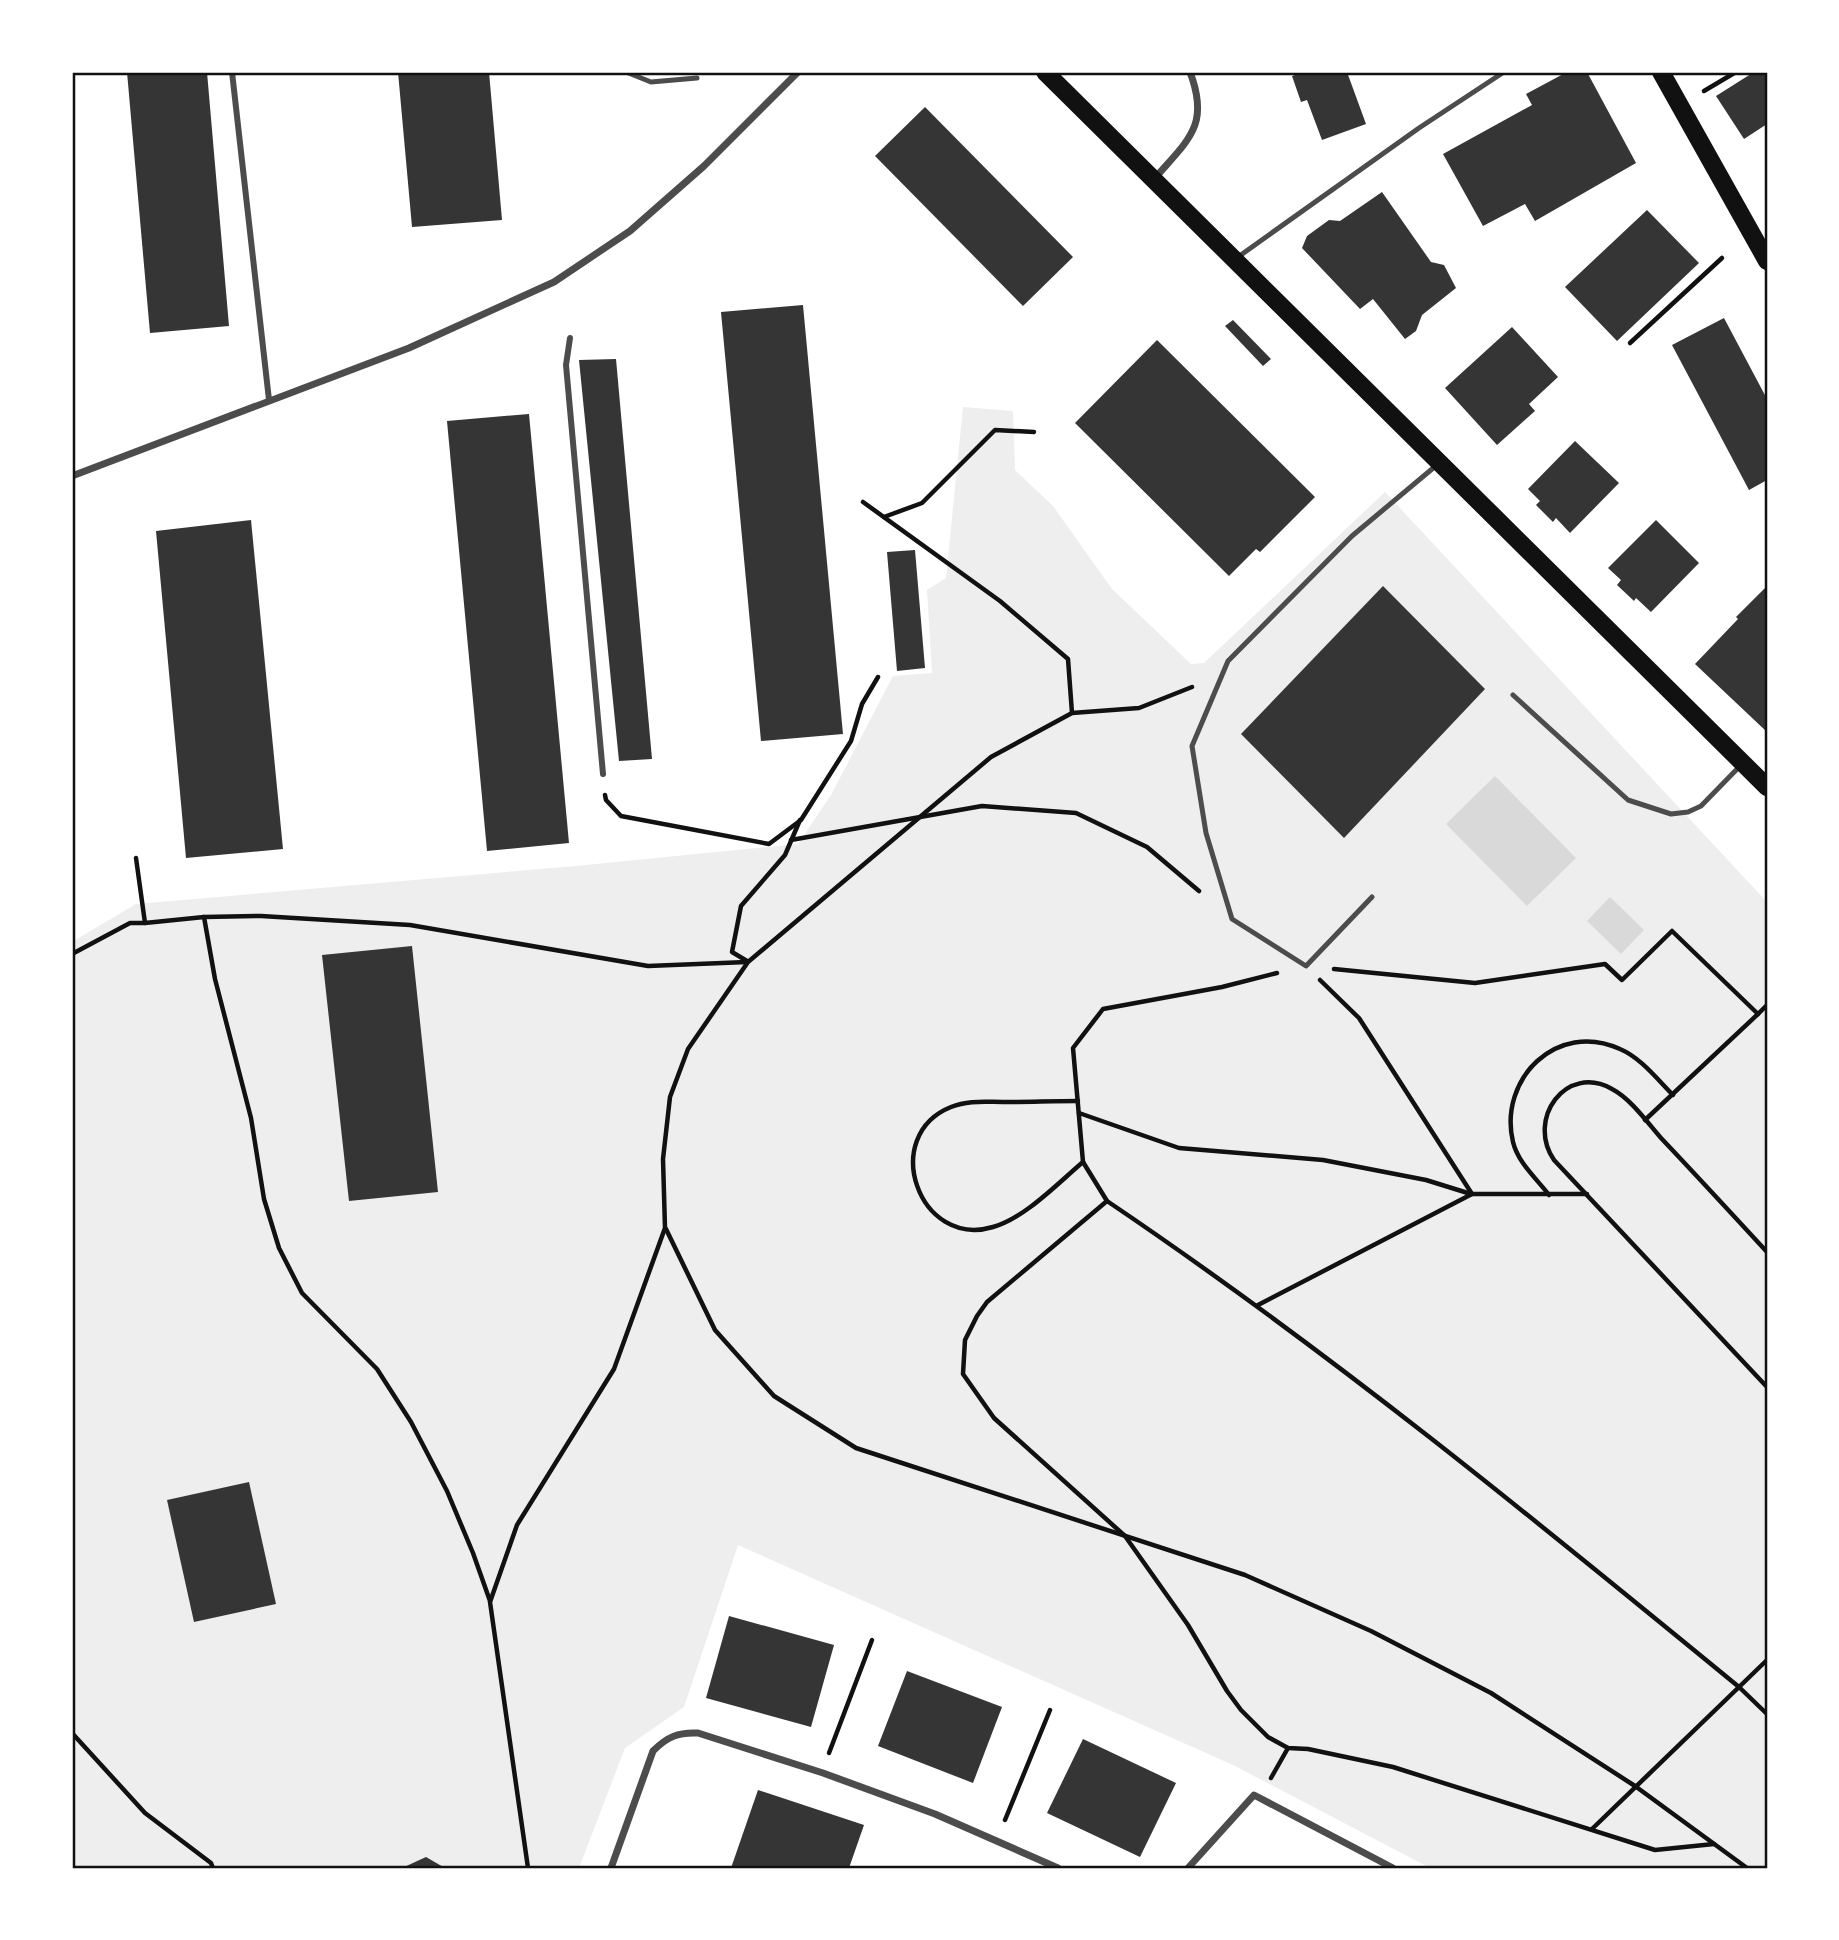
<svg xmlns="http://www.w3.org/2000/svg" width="1839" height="1940" font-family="'Titillium Web',sans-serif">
<rect width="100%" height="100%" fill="#fff"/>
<path fill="#eee" d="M963,407l50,4 2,59 38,36 59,83 79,75 13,-1 181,-171 382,410v966h-337l-197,-103 -495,-220 -54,162 -59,41 -46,120h-507v-926l64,-38 440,-38 222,-22 33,-49 62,-119 39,-3 -5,-83 19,-12z"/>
<g fill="#d9d9d9">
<path d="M1495,776l81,82 -49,48 -81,-82z"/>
<path d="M1610,897l34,33 -23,24 -34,-33z"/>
</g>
<g fill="#353535">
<path d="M127,72h80l22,254 -79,7z"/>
<path d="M398,72h91l13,148 -90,7z"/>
<path d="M1304,72h43l19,52 -44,16 -15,-40 -6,2 -9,-26z"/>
<path d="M1567,72h20l49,91 -101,58 -10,-17 -42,22 -40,-72 89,-49 -6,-11z"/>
<path d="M1754,72h13v52l-23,15 -28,-43z"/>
<path d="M925,107l148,150 -50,49 -148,-150z"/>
<path d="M1382,192l49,70 13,3 12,23 -34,27 -6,16 -11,8 -32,-40 -13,10 -58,-61 5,-12 22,-16 11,1z"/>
<path d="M1647,210l52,53 -82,78 -52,-54z"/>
<path d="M803,305l40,429 -82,7 -40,-429z"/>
<path d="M1724,318l43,81v81l-18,10 -77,-145z"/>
<path d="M1233,320l38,39 -8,7 -38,-40z"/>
<path d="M1512,327l46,50 -29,27 6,7 -38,34 -52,-57z"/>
<path d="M1157,340l158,157 -55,55 -4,-3 -27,27 -154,-153z"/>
<path d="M616,359l36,400 -33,2 -40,-401z"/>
<path d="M529,414l40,429 -82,8 -40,-430z"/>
<path d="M1575,441l44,42 -49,50 -14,-15 -3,4 -17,-17 4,-4 -12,-12z"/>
<path d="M251,520l32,329 -97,9 -30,-327z"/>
<path d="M1656,520l43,43 -48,49 -15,-14 -2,3 -17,-16 4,-5 -13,-12z"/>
<path d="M915,550l10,118 -28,3 -10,-119z"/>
<path d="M1383,586l102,103 -141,149 -103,-104z"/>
<path d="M1767,586v146l-72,-68 43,-45 -2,-2z"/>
<path d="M412,946l26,246 -89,9 -27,-246z"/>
<path d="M249,1482l27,122 -82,18 -27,-122z"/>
<path d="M729,1616l105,29 -23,82 -105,-29z"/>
<path d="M907,1671l95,36 -29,76 -95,-37z"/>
<path d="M1083,1739l93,44 -36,74 -93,-44z"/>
<path d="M758,1790l106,35 -15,43h-118z"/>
<path d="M426,1857l19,11h-43z"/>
</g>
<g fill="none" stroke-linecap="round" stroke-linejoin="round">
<g stroke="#111" stroke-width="4.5">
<path d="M1704,91l32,-19"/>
<path d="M1630,343l92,-85"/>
<path d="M863,502l137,99 68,58 4,54"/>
<path d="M884,517l38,-14 73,-73 39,2"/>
<path d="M605,795l1,5 15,16 148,28 32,-24 50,-79 11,-37 16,-27"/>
<path d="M791,840l191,-34 94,7 71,34 52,44"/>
<path d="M136,858l9,65 59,-6 57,-1 149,9 238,41 99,-4"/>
<path d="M204,917l11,62 36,139 13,81 15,49 23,45 75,76 34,53 36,69 26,62 17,48"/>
<path d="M72,954l58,-31h15"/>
<path d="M747,961l-15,-9 9,-46 44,-51 15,-35"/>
<path d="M1334,969l141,14 130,-19 17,16 50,-49 86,83 -113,106"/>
<path d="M1277,973l-55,14 -119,22 -30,39 10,114 24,39 -120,101 -10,14 -12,24 -2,34 31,44 131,118 63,89 39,66 14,19 27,27 20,11 20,1 85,18 262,83 59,-6"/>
<path d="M1320,980l39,38 113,176"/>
<path d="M1758,1014l9,-9"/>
<path d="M1078,1101c-25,0 -50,1 -75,1 -18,0 -35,-2 -52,5 -72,29 -32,142 42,120 32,-9 65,-44 90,-65"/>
<path d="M1079,1113l100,35 144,12 103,20 45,14"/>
<path d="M1549,1195c-12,-16 -31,-32 -36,-53 -15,-63 44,-122 107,-93 21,9 37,30 53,46"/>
<path d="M1107,1201c221,149 426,317 632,486l28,27"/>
<path d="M666,1229l49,101 59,66 82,52 389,127 126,56 120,62 144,93 112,82"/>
<path d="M1767,1252c-35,-38 -70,-76 -106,-114 -14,-16 -30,-39 -49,-49 -46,-26 -86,30 -58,71l213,227"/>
<path d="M1258,1305l214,-111h115"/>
<path d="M72,1733l73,80 66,50 2,5"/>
<path d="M829,1753l43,-113"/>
<path d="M1271,1778l17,-30"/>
<path d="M1005,1820l45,-110"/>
<path d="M1592,1829l175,-169"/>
<path d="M528,1868l-38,-266 27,-77 97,-156 51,-141 -2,-69 7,-62 18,-48 60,-87 243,-205 81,-44 67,-5 53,-21"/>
</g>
<g stroke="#4c4c4c" stroke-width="5">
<path d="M626,72l25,10 46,-4"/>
<path d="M1238,257l181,-129 85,-56"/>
<path d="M1513,695l115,105 43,14 17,-2 13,-6 40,-41"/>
<path d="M1372,897l-66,69 -74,-47 -26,-86 -14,-87 36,-85 124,-125 86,-72"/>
</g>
<g stroke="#4c4c4c" stroke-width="6">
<path d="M232,72l37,328"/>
<path d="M570,338l-4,27 37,409"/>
</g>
<g stroke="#4c4c4c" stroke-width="7">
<path d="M1155,178c34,-39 55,-53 35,-106"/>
<path d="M72,476l337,-128 145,-66 76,-51 74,-65 94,-94"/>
<path d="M611,1868l42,-117c14,-14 25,-19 45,-18l125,40 112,41 123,54"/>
<path d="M1188,1868l66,-73 139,73"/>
</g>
<g stroke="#111" stroke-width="18">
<path d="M1045,72l722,715"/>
<path d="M1661,72l106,189"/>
</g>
</g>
<rect width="1839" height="1940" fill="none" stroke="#ffffff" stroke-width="147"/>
<rect x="74" y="74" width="1692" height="1793" fill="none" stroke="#111" stroke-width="2.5"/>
</svg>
